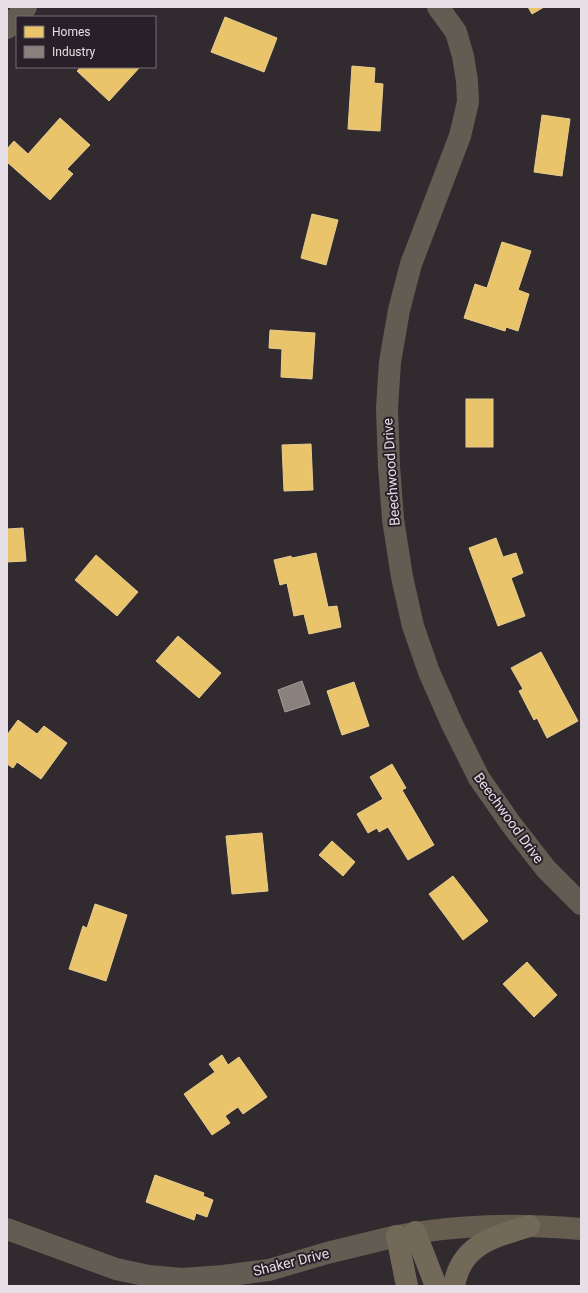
<svg xmlns="http://www.w3.org/2000/svg" width="588" height="1293" font-family="Roboto,sans-serif">
<rect width="100%" height="100%" fill="#312b30"/>
<g fill="#e9c46a" stroke="#e8cc8f">
<path d="M528,7h16l-12,7z"/>
<path d="M225,17l52,21 -13,34 -53,-20z"/>
<path d="M352,66l23,2 -1,15 9,1 -3,47 -32,-2z"/>
<path d="M81,67h59l-31,34 -32,-30z"/>
<path d="M542,115l28,4 -8,57 -28,-4z"/>
<path d="M60,118l30,27 -23,24 6,5 -23,26 -43,-38v-13l7,-8 14,13z"/>
<path d="M312,214l26,6 -12,45 -25,-7z"/>
<path d="M502,242l29,9 -13,39 11,4 -11,37 -12,-4 -1,4 -41,-13 11,-34 12,4z"/>
<path d="M270,330l45,3 -3,46 -31,-2 1,-28 -13,-1z"/>
<rect x="466" y="399" width="27" height="48"/>
<path d="M311,444l2,46 -29,1 -2,-46z"/>
<path d="M23,528l3,33 -19,1v-33z"/>
<path d="M496,538l7,19 13,-4 7,20 -12,5 14,38 -27,10 -29,-78z"/>
<path d="M316,553l12,54 9,-1 4,21 -32,7 -5,-20 -10,2 -7,-33 -7,2 -6,-25 17,-4 1,2z"/>
<path d="M96,555l42,37 -21,24 -42,-36z"/>
<path d="M178,636l43,37 -22,25 -43,-37z"/>
<path d="M541,652l37,69 -31,17 -10,-20 -3,2 -15,-29 4,-2 -12,-21z"/>
<path d="M354,682l15,44 -27,9 -15,-44z"/>
<path d="M18,720l19,14 7,-8 23,17 -26,36 -24,-17 -4,6 -6,-4v-29z"/>
<path d="M392,764l14,24 -4,2 32,55 -26,15 -20,-33 -9,5 -2,-4 -9,5 -11,-19 26,-15 -13,-22z"/>
<path d="M262,833l6,58 -36,3 -6,-58z"/>
<path d="M332,841l23,21 -12,14 -24,-21z"/>
<path d="M453,876l35,45 -25,19 -34,-46z"/>
<path d="M95,904l32,11 -21,66 -37,-12 14,-43 4,2z"/>
<path d="M527,962l30,33 -23,22 -31,-33z"/>
<path d="M222,1055l6,10 11,-8 28,40 -24,17 -5,-7 -13,9 5,7 -18,12 -28,-41 31,-22 -6,-8z"/>
<path d="M155,1175l49,18 -1,3 10,4 -6,17 -11,-4 -2,7 -48,-18z"/>
</g>
<path fill="#8a817c" stroke="#a69d9c" d="M302,681l8,23 -25,8 -7,-22z"/>
<g fill="none" stroke-linecap="round" stroke-linejoin="round">
<g stroke="#635c53" stroke-width="22">
<path d="M438,7l18,25 7,24 4,25 1,21 -8,34 -49,128 -12,46 -9,52 -3,46 2,58 4,53 9,58 11,49 16,46 23,52 27,54 32,46 35,45 35,35"/>
<path d="M7,28l19,-21"/>
<path d="M7,1229l109,40 33,7 33,3 41,-3 46,-6 58,-17 70,-17"/>
</g>
<path stroke="#665d50" stroke-width="22" d="M397,1236c62,-12 121,-12 184,-7"/>
<g stroke="#736958" stroke-width="22">
<path d="M415,1232l21,54"/>
<path d="M397,1236l10,50"/>
<path d="M454,1286c7,-42 40,-49 75,-60"/>
</g>
</g>
<g text-anchor="middle" stroke-width="4" stroke-linejoin="round" paint-order="stroke">
<g font-size="14" fill="#e6dfe5" stroke="#291f28">
<text transform="translate(391 472) rotate(-94)" y="5">Beechwood Drive</text>
<text transform="translate(509 818) rotate(54)" y="5">Beechwood Drive</text>
<text transform="translate(291 1262) rotate(-14)" y="5">Shaker Drive</text>
</g>
</g>
<rect width="588" height="1293" fill="none" stroke="#e6dfe5" stroke-width="16"/>
<rect x="16" y="16" width="140" height="52" fill="#291f28" stroke="#756c74"/>
<rect x="24" y="26" width="20" height="12" fill="#e9c46a" stroke="#756c74"/>
<text x="52" y="36" font-size="12" fill="#e6dfe5">Homes</text>
<rect x="24" y="46" width="20" height="12" fill="#8a817c" stroke="#756c74"/>
<text x="52" y="56" font-size="12" fill="#e6dfe5">Industry</text>
</svg>
